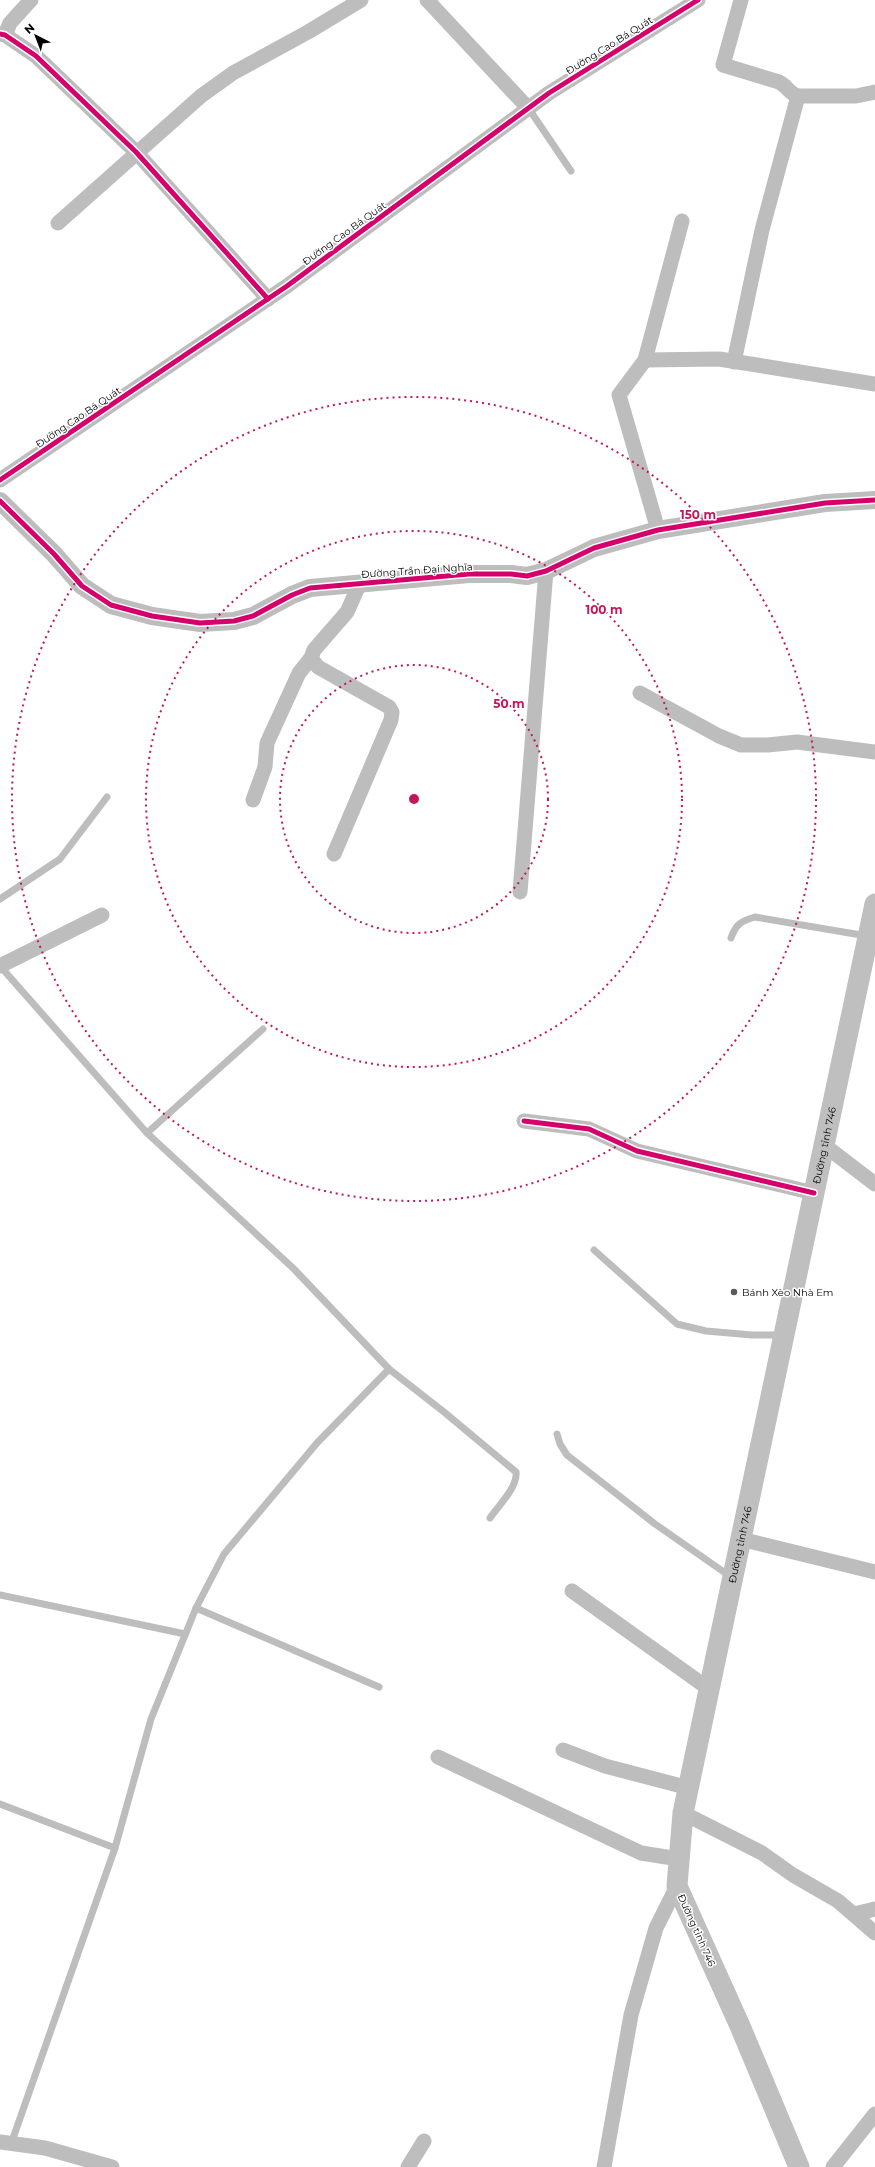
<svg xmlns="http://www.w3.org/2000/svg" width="875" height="2167" font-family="Montserrat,sans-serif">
<rect width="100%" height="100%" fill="#fff"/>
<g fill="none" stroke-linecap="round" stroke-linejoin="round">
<g stroke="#bdbdbd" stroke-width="7">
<path d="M529,109l42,62"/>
<path d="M0,899l60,-40 47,-62"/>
<path d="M731,938c5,-14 10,-17 24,-21l112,19"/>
<path d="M1,967l146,166 147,136 95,100 55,43 72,60c2,15 -18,34 -26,46"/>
<path d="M147,1133l116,-104"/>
<path d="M594,1250l83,74 29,7 46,4h30"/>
<path d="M557,1434l3,10 7,11 88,69 76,53"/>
<path d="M0,1595l185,39"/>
<path d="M196,1608l183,79"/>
<path d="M0,1804l115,44 -104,296"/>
<path d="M115,1848l36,-129 45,-111 28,-54 93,-111 72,-74"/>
</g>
<g stroke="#bdbdbd" stroke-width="15">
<path d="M427,0l102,109"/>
<path d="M741,0l-18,65 56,17c8,4 11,12 19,14h58l19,-4"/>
<path d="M0,34l5,1 31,21 100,96 132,147"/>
<path d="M5,35l5,-12 21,-23"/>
<path d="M58,223l143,-127 32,-23 75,-41 53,-32"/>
<path d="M645,360l74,-1 156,25"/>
<path d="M734,362l28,-132 36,-134"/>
<path d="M0,480l287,-194 262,-193 149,-93"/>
<path d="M658,530l-39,-135 26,-35 37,-139"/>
<path d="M311,658l7,9 71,40 3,5 -1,8 -57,134"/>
<path d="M640,693l79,43 22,9h27l29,-3 78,10"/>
<path d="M253,800l12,-33 2,-24 32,-70 12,-15 3,-8 33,-38 13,-29"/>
<path d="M520,892l26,-321"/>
<path d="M0,966l102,-51"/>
<path d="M524,1121l65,8 48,22 177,42"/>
<path d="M824,1145l51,39"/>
<path d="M741,1539l134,33"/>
<path d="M572,1591l137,98"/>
<path d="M563,1750l42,16 84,22"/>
<path d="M438,1757l203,96 38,6"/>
<path d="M683,1813l79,40 31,22 45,26 37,32"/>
<path d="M854,1914l21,-5"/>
<path d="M0,2142l45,6 67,19"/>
<path d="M408,2167l16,-26"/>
<path d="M604,2167l27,-152 25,-87 21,-42"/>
<path d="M833,2167l42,-53"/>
</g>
<path stroke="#bdbdbd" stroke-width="18" d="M0,501l54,53 28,32 29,19 41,11 48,7 34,-2 19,-5 39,-21 18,-7 159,-14h42l16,2 19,-5 48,-23 64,-18 167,-27 50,-3"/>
<path stroke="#bfbfbf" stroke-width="21" id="s1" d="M799,2167l-59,-141 -63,-140 6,-73 192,-909"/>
<g stroke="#fff" stroke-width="8">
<g id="cycleway">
<path d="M0,34l5,1 31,21 100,96 132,147"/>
<path d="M0,480l287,-194 262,-193 149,-93"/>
<path d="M0,501l54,53 28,32 29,19 41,11 48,7 34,-2 19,-5 39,-21 18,-7 159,-14h42l16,2 19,-5 48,-23 64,-18 167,-27 50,-3"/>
<path d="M524,1121l65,8 48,22 177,42"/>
</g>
</g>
<use href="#cycleway" stroke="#d6006c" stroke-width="5"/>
</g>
<g fill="none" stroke="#c2185b" stroke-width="2" stroke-dasharray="2 4">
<circle cx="414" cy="799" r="134"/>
<circle cx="414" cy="799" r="268"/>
<circle cx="414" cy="799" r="402"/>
</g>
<circle fill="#595959" stroke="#fff" stroke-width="1.5" cx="734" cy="1292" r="4"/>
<g text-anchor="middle" stroke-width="3" stroke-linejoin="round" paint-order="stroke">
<g font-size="10" fill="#000" stroke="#fff">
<text transform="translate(609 45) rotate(-32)" y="4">Đường Cao Bá Quát</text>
<text transform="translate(344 233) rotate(-36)" y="4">Đường Cao Bá Quát</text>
<text transform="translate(78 417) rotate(-34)" y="4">Đường Cao Bá Quát</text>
<text transform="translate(417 570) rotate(-4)" y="4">Đường Trần Đại Nghĩa</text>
<text dy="4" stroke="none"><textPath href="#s1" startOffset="1062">Đường tỉnh 746</textPath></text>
<text dy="4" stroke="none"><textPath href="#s1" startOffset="654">Đường tỉnh 746</textPath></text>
<text transform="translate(697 1930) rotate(66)" y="4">Đường tỉnh 746</text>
</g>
<g font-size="10" fill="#000" stroke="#fff" text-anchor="start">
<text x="742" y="1296">Bánh Xèo Nhà Em</text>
</g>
</g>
<circle cx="414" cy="799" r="6" fill="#c2185b" stroke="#fff" stroke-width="2"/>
<g font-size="12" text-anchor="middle" font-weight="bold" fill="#c2185b" stroke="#fff" stroke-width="3" stroke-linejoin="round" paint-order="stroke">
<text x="698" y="519">150 m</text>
<text x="604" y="614">100 m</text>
<text x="509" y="708">50 m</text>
</g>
<g transform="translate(36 36) rotate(318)" stroke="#ffffff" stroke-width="3" paint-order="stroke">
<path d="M0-3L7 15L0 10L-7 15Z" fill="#000000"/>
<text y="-6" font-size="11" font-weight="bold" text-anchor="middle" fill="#000000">N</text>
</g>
</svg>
